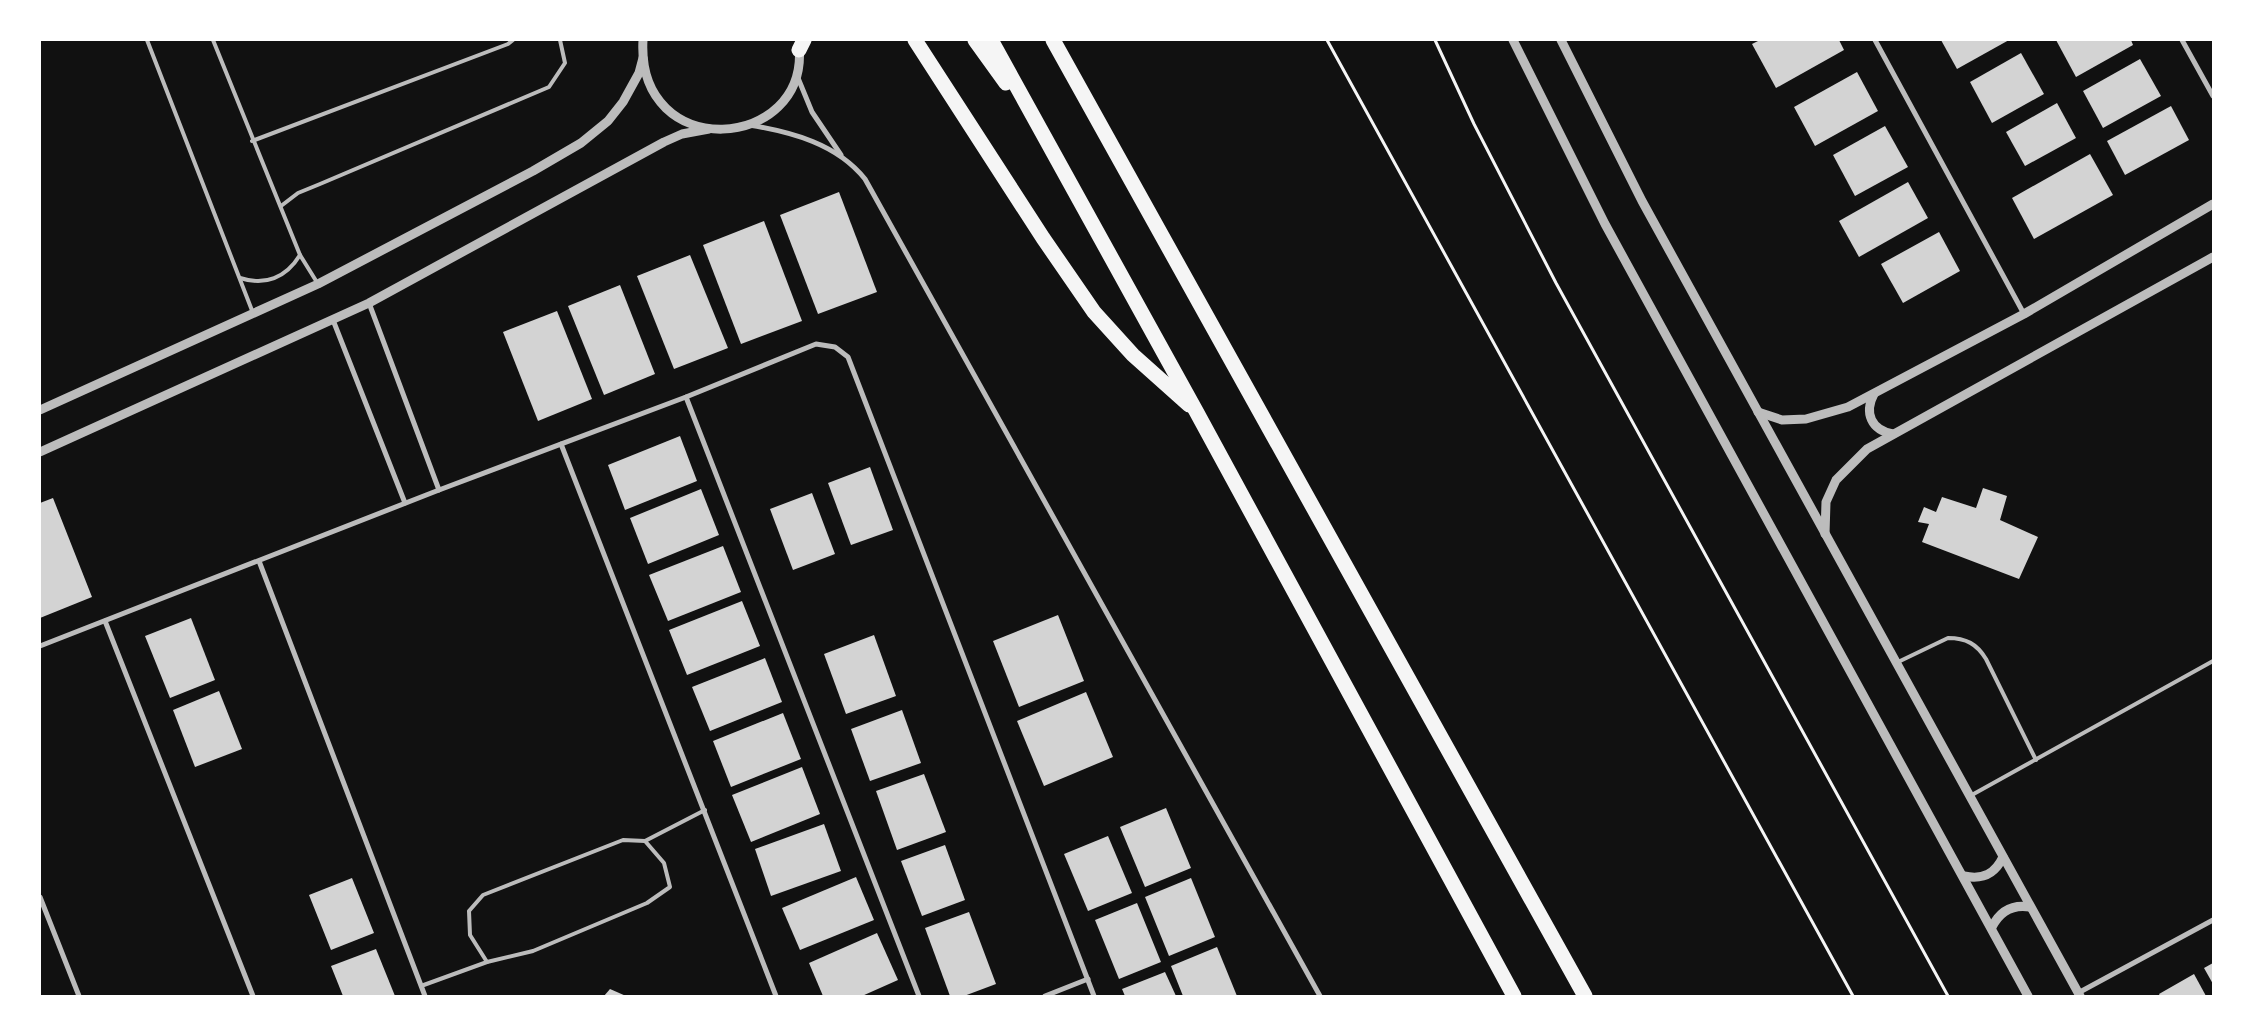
<svg xmlns="http://www.w3.org/2000/svg" width="2253" height="1036" font-family="'Nunito Sans',sans-serif">
<rect width="100%" height="100%" fill="#111"/>
<g fill="#d3d3d3">
<path d="M1760,40h79l5,10 -68,38 -24,-44z"/>
<path d="M1941,40h68l-52,29z"/>
<path d="M2056,40h75l2,5 -57,32z"/>
<path d="M2021,53l23,41 -52,29 -22,-41z"/>
<path d="M2140,59l21,37 -58,32 -20,-37z"/>
<path d="M1857,72l21,39 -63,35 -21,-39z"/>
<path d="M2057,103l19,35 -51,28 -19,-34z"/>
<path d="M2171,106l18,34 -64,35 -18,-34z"/>
<path d="M1885,126l23,41 -53,29 -22,-41z"/>
<path d="M2090,154l23,41 -79,44 -22,-41z"/>
<path d="M1908,182l20,36 -69,39 -20,-36z"/>
<path d="M839,192l38,100 -59,22 -38,-99z"/>
<path d="M764,221l38,100 -61,23 -38,-99z"/>
<path d="M1939,232l21,39 -57,32 -22,-39z"/>
<path d="M690,255l38,93 -54,21 -37,-93z"/>
<path d="M620,285l35,89 -51,21 -36,-89z"/>
<path d="M557,311l35,88 -54,22 -35,-89z"/>
<path d="M680,436l17,45 -72,29 -17,-45z"/>
<path d="M870,467l23,63 -42,15 -23,-62z"/>
<path d="M1983,488l24,8 -7,24 38,17 -19,42 -97,-37 7,-18 -11,-2 6,-15 12,5 6,-15 34,11z"/>
<path d="M701,489l18,46 -71,29 -18,-46z"/>
<path d="M812,493l23,61 -42,16 -23,-61z"/>
<path d="M53,498l39,99 -52,21v-115z"/>
<path d="M723,546l18,46 -73,29 -19,-46z"/>
<path d="M742,601l18,45 -73,29 -18,-45z"/>
<path d="M1058,615l26,66 -65,26 -26,-66z"/>
<path d="M191,618l24,62 -45,18 -25,-62z"/>
<path d="M874,635l22,61 -50,18 -22,-60z"/>
<path d="M765,658l17,44 -72,29 -18,-44z"/>
<path d="M219,691l23,58 -47,18 -22,-57z"/>
<path d="M1086,692l27,65 -69,29 -27,-65z"/>
<path d="M902,710l19,53 -51,18 -19,-52z"/>
<path d="M783,713l18,46 -70,28 -18,-46z"/>
<path d="M802,767l18,47 -69,28 -19,-47z"/>
<path d="M924,774l22,58 -49,18 -21,-59z"/>
<path d="M1166,808l25,60 -46,19 -25,-60z"/>
<path d="M824,824l17,47 -70,25 -16,-47z"/>
<path d="M1108,836l24,57 -44,18 -24,-57z"/>
<path d="M945,845l20,55 -43,16 -21,-55z"/>
<path d="M856,877l18,43 -74,30 -18,-42z"/>
<path d="M352,878l22,55 -43,17 -22,-55z"/>
<path d="M1191,878l24,59 -46,19 -24,-59z"/>
<path d="M1137,903l24,59 -42,17 -24,-59z"/>
<path d="M969,912l27,72 -32,12h-14l-25,-68z"/>
<path d="M877,933l21,47 -36,16h-39l-14,-33z"/>
<path d="M1217,947l20,49h-54l-12,-30z"/>
<path d="M376,949l19,47h-52l-12,-30z"/>
<path d="M2213,963v21l-9,-16z"/>
<path d="M1165,972l11,24h-51l-3,-7z"/>
<path d="M2194,974l12,22h-46l-1,-2z"/>
<path d="M610,989l16,7h-22z"/>
</g>
<g fill="none" stroke-linecap="round" stroke-linejoin="round">
<g stroke="#f5f5f5" stroke-width="3">
<path d="M1327,40l526,956"/>
<path d="M1435,40l39,84 82,159 392,713"/>
</g>
<g stroke="#bcbcbc" stroke-width="4">
<path d="M147,40l106,273"/>
<path d="M213,40l87,215 18,29"/>
<path d="M252,141l256,-97 5,-4"/>
<path d="M281,206l17,-13 22,-9 229,-97 16,-24 -5,-23"/>
<path d="M240,278c25,8 46,0 60,-23"/>
<path d="M1898,662l50,-24c18,0 29,6 38,21l50,101"/>
<path d="M1970,796l243,-135"/>
<path d="M487,962l-17,-27 -1,-24 14,-16 140,-55 22,1 60,-31"/>
<path d="M421,986l66,-24 46,-11 114,-48 23,-16 -6,-24 -19,-22"/>
</g>
<g stroke="#bcbcbc" stroke-width="5">
<path d="M1875,40l149,274"/>
<path d="M2182,40l31,56"/>
<path d="M798,78l14,34 29,43"/>
<path d="M749,125c43,7 88,19 116,54l455,817"/>
<path d="M369,303l70,187"/>
<path d="M333,320l72,183"/>
<path d="M686,397l233,599"/>
<path d="M561,444l215,552"/>
<path d="M259,561l166,435"/>
<path d="M105,621l148,375"/>
<path d="M40,646l399,-156 247,-93 130,-53 19,3 13,10 246,639"/>
<path d="M40,897l39,99"/>
<path d="M2078,993l135,-73"/>
<path d="M1045,996l43,-17"/>
</g>
<g stroke="#bcbcbc" stroke-width="9">
<path d="M643,40c-7,124 167,112 156,5"/>
<path d="M1513,40l92,184 423,772"/>
<path d="M1561,40l81,161 438,795"/>
<path d="M1874,394c-10,19 -3,36 19,40"/>
<path d="M40,410l278,-126 215,-113 48,-28 27,-22 15,-19 16,-29 4,-15"/>
<path d="M1758,412l24,8 24,-1 42,-12 176,-93 189,-110"/>
<path d="M40,452l329,-149 295,-161 18,-8 27,-5"/>
<path d="M1825,534l1,-32 10,-22 31,-31 346,-192"/>
<path d="M1964,876c19,4 31,-2 39,-19"/>
<path d="M1992,927c8,-16 20,-23 38,-20"/>
</g>
<g stroke="#f5f5f5" stroke-width="15">
<path d="M915,40l128,198 51,74 39,43 56,50"/>
<path d="M975,40l31,43"/>
<path d="M991,40l205,371 318,585"/>
<path d="M1053,40l532,956"/>
<path d="M799,50l5,-10"/>
</g>
</g>
<rect width="2253" height="1036" fill="none" stroke="#ffffff" stroke-width="82"/>
</svg>
